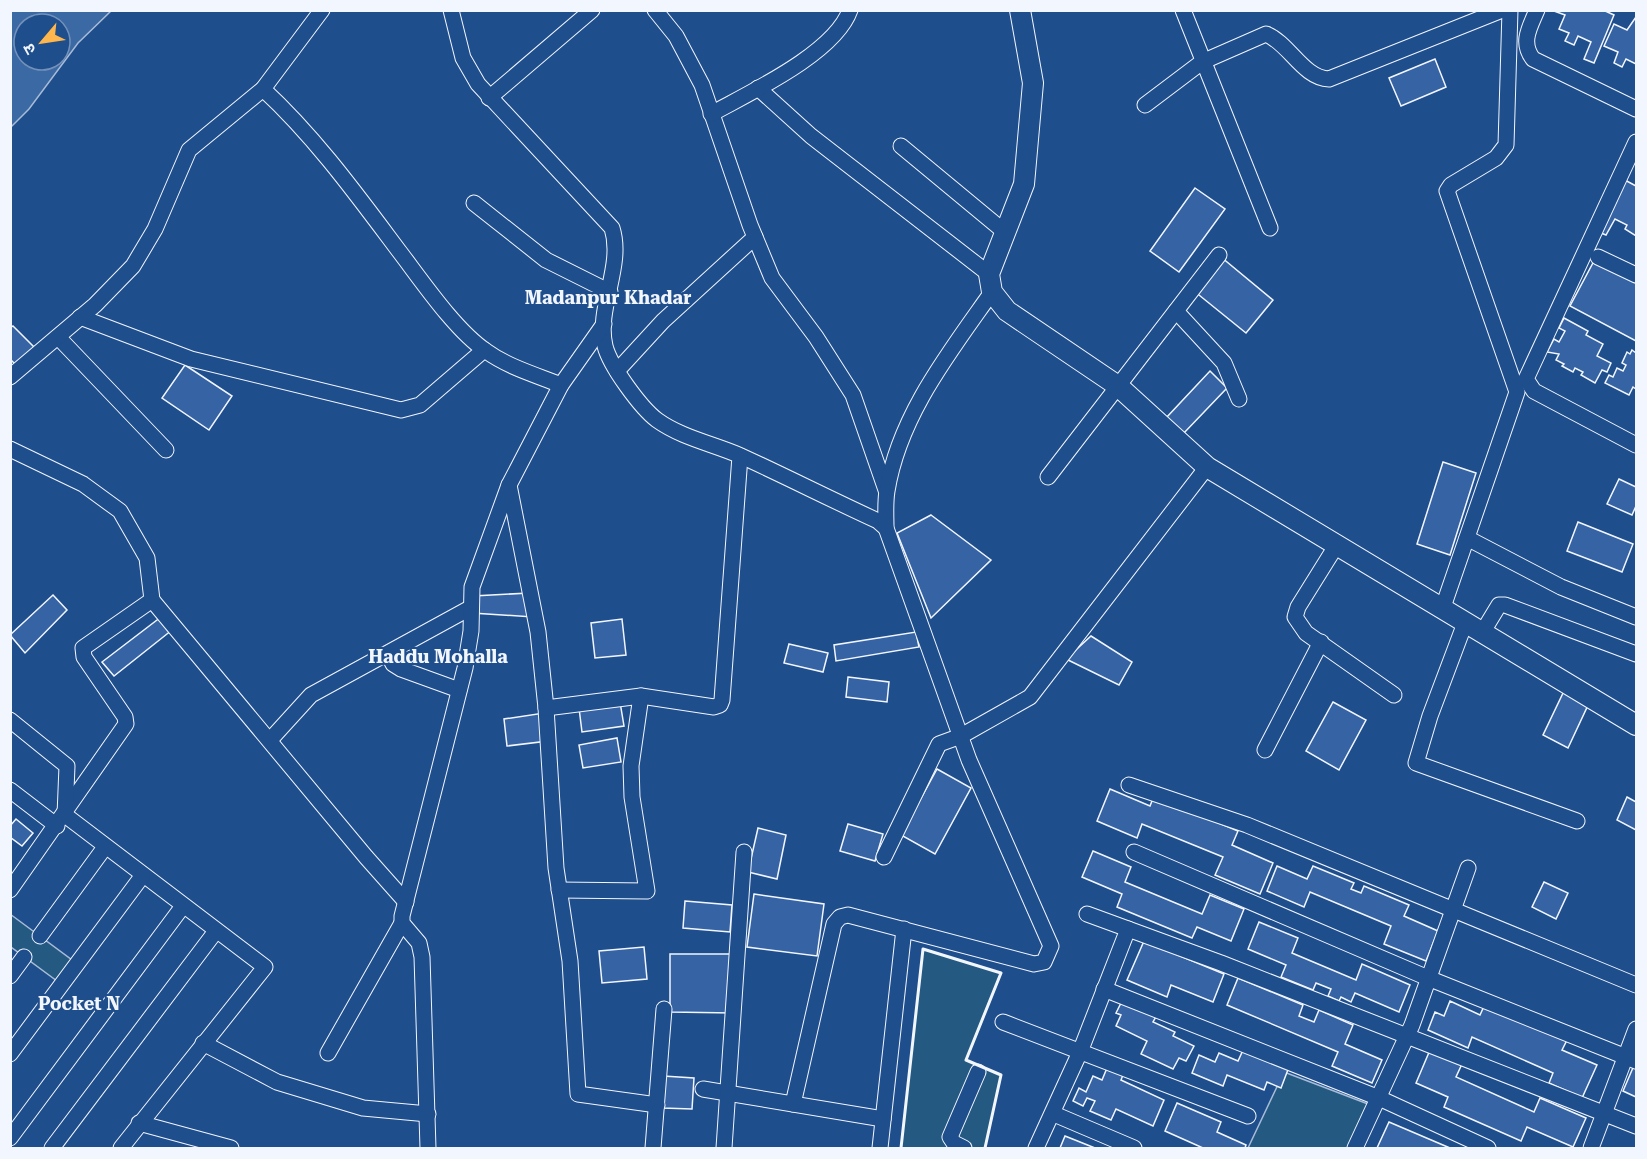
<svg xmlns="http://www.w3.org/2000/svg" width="1647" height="1159" font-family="'Roboto Serif','Noto Sans Devanagari',serif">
<rect width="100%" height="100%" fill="#1f4e8c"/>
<g fill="#245a82" stroke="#a8bbd7" stroke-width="1.5">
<path d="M10,914l62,46 -15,21 -46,-34z"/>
<path d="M923,949l78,24 -35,87 35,15 -16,73h-84z"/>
<path d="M1284,1072l84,32 -20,44h-100z"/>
</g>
<path fill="#3b69a3" stroke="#a8bbd7" stroke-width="1.5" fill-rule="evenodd" d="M11,10l100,1 -33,32 -49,66 -18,18zM24,24h36v36h-36z"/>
<g fill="#3563a3" stroke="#f2f6ff" stroke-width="1.5">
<path d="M1603,10l11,5 -20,48 -10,-4 7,-17 -13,-6 -4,9 -9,-4 4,-8 -10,-4 6,-14 -11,-4z"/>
<path d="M1636,17v47l-10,-5 -4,8 -8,-4 4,-11 -14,-6 10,-22 13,6z"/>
<path d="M1435,59l11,28 -45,19 -12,-28z"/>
<path d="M1623,179l13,7v50l-11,-7 2,-4 -12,-6 -9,16 -10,-4z"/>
<path d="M1195,188l30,21 -46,63 -29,-21z"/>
<path d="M1221,257l52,43 -27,33 -52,-42z"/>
<path d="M1594,261l42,22v58l-66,-35z"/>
<path d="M1564,318l24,13 -2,4 17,9 -6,12 14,7 -4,9 -5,-2 -7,13 -14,-8 2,-3 -8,-4 -2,4 -11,-6 2,-2 -8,-4 3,-6 -12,-2 7,-13 5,3 6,-11 -6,-3z"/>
<path d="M13,326l22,22 -18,18 -7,-7v-31z"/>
<path d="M1632,350l4,3v36l-3,-2 -4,8 -24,-12 4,-8 4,2 4,-9 6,3 3,-6 -4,-2 5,-11 3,2z"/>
<path d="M185,365l47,31 -23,34 -47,-32z"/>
<path d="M1210,371l17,17 -44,46 -17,-16z"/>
<path d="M1443,462l33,11 -26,82 -33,-11z"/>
<path d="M1619,479l17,8v19l-4,9 -25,-11z"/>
<path d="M931,515l60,45 -60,58 -34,-85z"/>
<path d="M1578,522l55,22 -11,28 -55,-21z"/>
<path d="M529,593l4,24 -61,-4 1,-17z"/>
<path d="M53,595l14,15 -42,43 -15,-18z"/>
<path d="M161,617l11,13 -58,46 -12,-14z"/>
<path d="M622,619l4,36 -31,3 -4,-35z"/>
<path d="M916,632l3,15 -83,14 -2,-16z"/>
<path d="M1091,636l41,26 -13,23 -53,-26z"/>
<path d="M789,644l39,9 -5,19 -39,-9z"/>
<path d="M848,677l41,5 -2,20 -41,-5z"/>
<path d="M1564,691l25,12 -21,45 -25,-13z"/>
<path d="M620,702l4,24 -42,6 -3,-24z"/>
<path d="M1333,702l33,18 -27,50 -33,-19z"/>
<path d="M544,713l4,28 -41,5 -3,-27z"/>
<path d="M617,738l4,24 -38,6 -4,-23z"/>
<path d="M937,769l34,19 -36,66 -34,-19z"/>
<path d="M1110,789l40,17 4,-10 84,35 -6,14 41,18 -13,31 -45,-19 8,-18 -81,-33 -5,14 -40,-17z"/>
<path d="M1627,797l9,5v28l-19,-10z"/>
<path d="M16,819l17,14 -11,13 -12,-9v-11z"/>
<path d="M848,824l35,10 -8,27 -35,-10z"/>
<path d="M758,828l28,7 -9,44 -29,-7z"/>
<path d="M1093,851l38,16 -6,15 77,32 8,-19 34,14 -13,32 -34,-14 -5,11 -75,-31 5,-13 -40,-17z"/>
<path d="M1277,866l30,13 6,-13 41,17 -3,6 10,4 3,-7 45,19 -5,11 34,15 -12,30 -42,-17 7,-18 -81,-34 -6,15 -37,-16z"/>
<path d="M1544,882l24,11 -12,26 -24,-12z"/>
<path d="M754,894l70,10 -7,52 -70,-9z"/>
<path d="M685,901l47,4 -2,27 -47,-4z"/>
<path d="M1259,922l39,16 -6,15 64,27 6,-16 48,21 -11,27 -44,-19 -4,9 -10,-5 -2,4 -11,-5 3,-7 -15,-6 -3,7 -32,-13 5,-12 -38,-16z"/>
<path d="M1144,941l80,33 -11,28 -42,-17 -4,12 -40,-17z"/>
<path d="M644,947l3,32 -45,4 -3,-32z"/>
<path d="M670,954h63v59l-63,-1z"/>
<path d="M1238,978l65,27 -4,11 15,6 5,-12 34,15 -8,19 37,16 -10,23 -40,-17 6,-14 -111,-47z"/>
<path d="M1123,999l34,16 -4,7 22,10 -2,4 21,10 -8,15 -7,-3 -6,11 -32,-15 6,-13 -31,-15 5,-11 -5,-2z"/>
<path d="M1450,1001l30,14 5,-11 82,36 -5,10 35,15 -15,33 -33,-15 4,-10 -81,-36 -4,11 -40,-18 7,-18 9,4z"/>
<path d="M1244,1048l45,19 -8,21 -14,-6 -3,8 -37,-15 -4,11 -31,-13 7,-18 16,7 4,-9 19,8z"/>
<path d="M1430,1050l32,14 -6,13 78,35 6,-14 46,20 -13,29 -46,-20 -6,14 -77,-34 4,-10 -32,-14z"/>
<path d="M1635,1063l1,1v33l-13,-6z"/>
<path d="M1107,1068l16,7 -2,5 43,20 -11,26 -37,-17 -5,11 -21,-9 5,-10 -8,-3 -4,8 -10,-5 6,-13 7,4 7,-16 9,4z"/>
<path d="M663,1076l31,2 -2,31 -30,-1z"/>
<path d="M1177,1103l44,19 -4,10 29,13 -1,3h-42l-38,-17z"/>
<path d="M1389,1122l61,26h-73z"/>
<path d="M1065,1136l30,12h-35z"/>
</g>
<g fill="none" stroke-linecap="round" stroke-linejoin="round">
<g stroke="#f2f6ff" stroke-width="17">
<g id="minor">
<path d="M451,10l12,48 15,26 134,144c12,38 -16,80 -7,118 5,20 36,62 52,74 25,18 57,24 84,36 46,21 91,44 137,65l8,7"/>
<path d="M655,10l21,26 26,49 48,140 22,53 44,59 37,58 33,95"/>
<path d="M1183,10l87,218"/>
<path d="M1537,10c-7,17 -17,32 -4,49l103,50"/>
<path d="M758,88l53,48 178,138"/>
<path d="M263,89c52,48 94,106 136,162 23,30 56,79 87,100 22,16 50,24 75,34"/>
<path d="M489,98l103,-88"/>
<path d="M1145,105l57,-43 64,-28c23,9 37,44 63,45l173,-69"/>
<path d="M711,114c40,-22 124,-61 139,-104"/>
<path d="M1636,142l-110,237 8,12 102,54"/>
<path d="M901,146l105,87"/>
<path d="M474,203l72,57 64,32"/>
<path d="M1598,257l38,18"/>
<path d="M1176,311l48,52 15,36"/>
<path d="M80,317l111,42 210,51 19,-5 64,-55"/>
<path d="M58,337l108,113"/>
<path d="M617,371l46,-50 92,-84"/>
<path d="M10,377l85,-72 38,-39 22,-37 34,-79 74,-61 59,-79"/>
<path d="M10,449l73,35 37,27 27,47 5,42 -69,48 1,9 41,60 1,7 -116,166"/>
<path d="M1048,477l171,-222"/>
<path d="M509,485l29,147 8,76 10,160 14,93 8,133 79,11"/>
<path d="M1467,538l94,49 75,30"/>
<path d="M1336,546l-38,61 -3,10 11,16 88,62"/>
<path d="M152,600l214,257 40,45"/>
<path d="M1442,610l75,-218 -70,-201 4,-6 45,-27 10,-13 4,-135"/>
<path d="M1465,623l-35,93 -14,47 161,58"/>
<path d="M1482,633l17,-28h6l131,49"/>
<path d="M388,654l5,10 8,5 58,21"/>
<path d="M641,696l73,11 6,-2 2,-5 18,-244"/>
<path d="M546,708l95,-12 -10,70 1,31 15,94 -88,-1"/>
<path d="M10,720l57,46 -2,49 200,152 -144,181"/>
<path d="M270,740l41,-45 159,-87"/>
<path d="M1265,750l56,-108"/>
<path d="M1129,785l118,40 389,160"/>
<path d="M10,790l47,36"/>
<path d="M1134,852l294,126 208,83"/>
<path d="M884,857l55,-113 22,-8 69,-39 177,-230"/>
<path d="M1087,914l134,49 415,163"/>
<path d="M40,936l65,-89"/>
<path d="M10,976l14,-19"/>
<path d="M1104,989l275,109 109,50"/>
<path d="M1003,1022l245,94"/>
<path d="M203,1043l74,39 86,26 65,6"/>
<path d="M328,1053l74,-130"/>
<path d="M10,1054l133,-179"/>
<path d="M703,1089l180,30"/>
<path d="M793,1104l41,-180 6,-7 8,-2 186,49 10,-2 7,-16 -82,-186 -83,-232c0,-12 -1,-25 1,-37 12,-75 62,-138 105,-199"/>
<path d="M1054,1114l80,34"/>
<path d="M139,1123l92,25"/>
<path d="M10,1138l173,-232"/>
<path d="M52,1148l164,-217"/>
<path d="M428,1148l-6,-191 -3,-14 -17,-20v-7l63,-248 6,-37 1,-44 37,-102 52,-100 43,-61"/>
<path d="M653,1148l11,-139"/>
<path d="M724,1148l20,-296"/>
<path d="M880,1148l24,-219"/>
<path d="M964,1148l-10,-5 -4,-6 28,-65"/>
<path d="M1036,1148l44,-96 48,-123"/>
<path d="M1355,1148l57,-123 56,-157"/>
<path d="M1591,1148l45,-119"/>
</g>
</g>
<g stroke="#f2f6ff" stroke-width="22">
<path id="tertiary" d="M1020,10l13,73 -9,101 -35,90 3,18 15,19 111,75 89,81 429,258"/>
</g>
<use href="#minor" stroke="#1f4e8c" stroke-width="15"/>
<use href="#tertiary" stroke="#1f4e8c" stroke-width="20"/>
<path stroke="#f2f6ff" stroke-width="3" d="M901,1148l22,-199 78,24 -35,87 35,15 -16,73"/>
</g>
<g text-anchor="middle" stroke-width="4.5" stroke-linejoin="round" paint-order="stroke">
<g font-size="18" font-weight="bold" fill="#f2f6ff" stroke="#1f4e8c">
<text x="608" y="304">Madanpur Khadar</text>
<text x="438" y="663">Haddu Mohalla</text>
<text x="79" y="1010">Pocket N</text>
</g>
</g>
<rect width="1647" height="1159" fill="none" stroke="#f2f6ff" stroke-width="24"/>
<g transform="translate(42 42) rotate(241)"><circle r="28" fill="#1f4e8c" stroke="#7391ba" stroke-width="1.5"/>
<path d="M0-4.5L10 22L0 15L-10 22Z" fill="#ffb74d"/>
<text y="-9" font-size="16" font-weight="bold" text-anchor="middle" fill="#f2f6ff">उ</text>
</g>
</svg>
